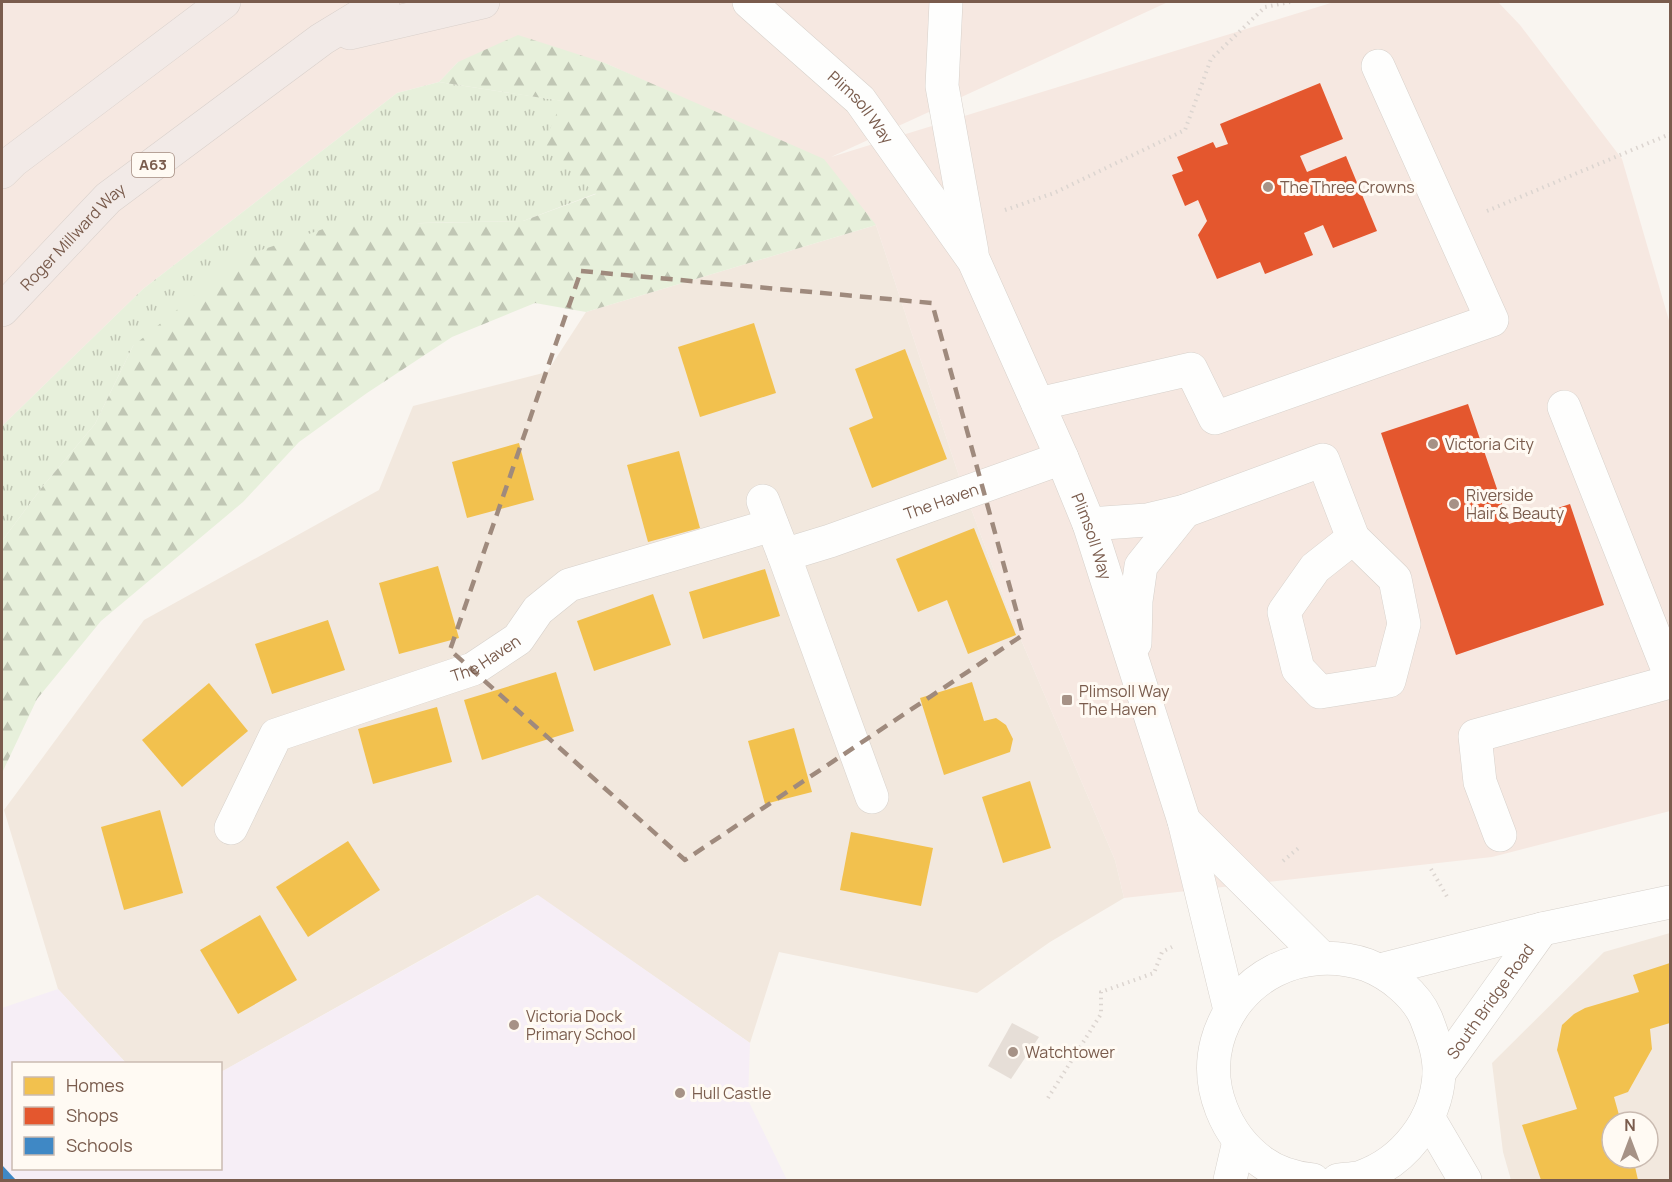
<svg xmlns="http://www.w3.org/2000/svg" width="1672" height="1182" font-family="Manrope,sans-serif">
<defs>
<pattern id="grass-tufts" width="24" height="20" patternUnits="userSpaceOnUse" patternTransform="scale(1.5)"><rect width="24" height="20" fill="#e7f0db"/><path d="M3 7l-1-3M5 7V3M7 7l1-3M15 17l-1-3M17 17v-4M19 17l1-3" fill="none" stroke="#c0c6b4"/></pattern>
<pattern id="forest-firs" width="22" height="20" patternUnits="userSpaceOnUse" patternTransform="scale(1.5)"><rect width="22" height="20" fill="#e7f0db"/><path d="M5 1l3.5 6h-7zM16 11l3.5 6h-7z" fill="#c0c6b4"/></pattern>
</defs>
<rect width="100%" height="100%" fill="#f9f5f0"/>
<g fill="#f2e8de" fill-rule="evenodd">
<path d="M876,225l83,251 51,138 105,246 9,38 -74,44 -73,51 -198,-41 -29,91 -213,-148 -316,177 -1,-8 -94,-1 -68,-74 -54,-179 140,-190 235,-130 34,-84 134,-34 39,-60z"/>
<path d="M1670,933v247h-159l-8,-28 -11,-89 112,-111zM1612,1122h36v36h-36z"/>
</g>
<path fill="#f6e8e1" d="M2,2h1166l-337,155 503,-155h164l22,23 102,134 48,165v487l-178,46 -368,41 -9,-38 -105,-246 -51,-138 -83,-251 -169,-116 -102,-46 -147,-1 -19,20 -42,11 -254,196 -141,137z"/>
<path fill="#f6eef6" d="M538,895l212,148 -2,57 39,80h-785v-172l56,-19 68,74 -112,1v104h206l1,-96z"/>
<path fill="url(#grass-tufts)" d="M439,82l124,19 34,92 -74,28 -104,2 -286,123 -38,78 -52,62 -41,55v-115l141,-137 254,-196z"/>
<path fill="url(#forest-firs)" d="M518,35l87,28 219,96 52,66 -290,87 -51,-9 -83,34 -85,56 -68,49 -56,60 -142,119 -64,78 -35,74v-232l41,-55 52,-62 38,-78 108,-89 94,-32 188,-4 73,-27 -53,-49 19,-44 -123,-19 19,-20z"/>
<g fill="#f2c14e">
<path d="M754,323l22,70 -76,24 -22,-70z"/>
<path d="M905,349l42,110 -75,29 -23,-60 24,-10 -18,-49z"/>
<path d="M519,443l15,57 -67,18 -15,-56z"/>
<path d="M679,451l21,77 -52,14 -21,-77z"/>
<path d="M974,528l42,107 -48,19 -21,-54 -29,12 -22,-53z"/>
<path d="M438,566l21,72 -60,16 -20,-71z"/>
<path d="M765,569l15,47 -77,23 -14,-47z"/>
<path d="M653,594l18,51 -77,26 -17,-50z"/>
<path d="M328,620l17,50 -73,24 -17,-50z"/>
<path d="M556,672l18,59 -92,29 -18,-60z"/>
<path d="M972,682l12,39 12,-3 10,7 7,14 -3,13 -66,23 -24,-77z"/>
<path d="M209,683l39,48 -66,56 -40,-47z"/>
<path d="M437,707l15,55 -79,22 -15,-55z"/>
<path d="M794,728l18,64 -47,12 -17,-63z"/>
<path d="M1030,781l21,67 -48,15 -21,-66z"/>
<path d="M160,810l23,83 -59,17 -23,-83z"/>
<path d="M851,832l82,16 -12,58 -81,-16z"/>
<path d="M348,841l32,49 -72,47 -32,-50z"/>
<path d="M260,915l37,65 -59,34 -38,-64z"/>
<path d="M1670,963v60l-20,6 2,20 -24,43 -14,5 7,25h-9v36h21l5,22h-97l-19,-55 55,-16 -20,-59 5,-25 12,-11 11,-6 54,-16 -6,-17z"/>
</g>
<g fill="#e4572e">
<path d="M1320,83l23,56 -43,17 7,16 39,-16 31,75 -44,17 -10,-23 -19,8 9,22 -48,19 -5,-12 -43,17 -19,-44 9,-14 -9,-21 -13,6 -13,-31 11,-4 -6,-14 36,-15 3,6 12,-4 -8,-20z"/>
<path d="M1468,404l41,120 61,-20 34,101 -148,50 -75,-222z"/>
</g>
<path fill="#3f88c5" d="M2,1165l14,15h-14z"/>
<path fill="#e6ded7" d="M1012,1023l27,14 -28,42 -23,-13z"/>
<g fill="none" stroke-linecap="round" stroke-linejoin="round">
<g stroke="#d7d1cb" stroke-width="34">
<g id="minor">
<path id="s1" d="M749,2l111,98 114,161 88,197 27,66 95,297 46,189"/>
<path d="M946,2l-4,84 30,166"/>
<path d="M1038,404l153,-35 24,49 277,-98 -114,-254"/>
<path d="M1564,407l106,268"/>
<path id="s2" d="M763,501l21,54 46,-14 232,-83"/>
<path d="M1089,524l58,-4 38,-9 138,-51 30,78 42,41 9,45 -15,57 -69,11 -22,-23 -14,-57 31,-44 38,-30"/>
<path d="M784,555l88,242"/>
<path d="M1135,643l1,-42 5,-35 44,-55"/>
<path d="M1184,821l137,136"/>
<path id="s3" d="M231,828l45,-93 197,-66 45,-30 20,-29 31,-25 203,-60"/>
<path d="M1500,835l-20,-53 -5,-46 195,-54"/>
<path d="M1380,970l162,-41 128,-27"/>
<path id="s4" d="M1439,1073l103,-144"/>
<path d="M1428,1117l37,63"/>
<path d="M1230,1180l9,-39"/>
<path d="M1313,1180c-18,-2 -36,-7 -51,-18 -36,-26 -57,-75 -45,-120 18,-66 86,-99 150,-77 23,9 49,29 59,53 7,18 14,37 13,57 -3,46 -35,87 -78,102 -7,2 -15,2 -23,3"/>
</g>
</g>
<g stroke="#dad1cc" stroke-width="34">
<g id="highway">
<path d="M350,33l133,-31"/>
<path d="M2,172l11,-11 211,-159"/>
<path id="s5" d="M2,310l106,-112 214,-159 61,-37"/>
</g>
</g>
<g stroke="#dcd5d0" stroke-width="4" stroke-dasharray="1.5 4.5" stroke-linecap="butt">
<path d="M1005,210l49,-17 131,-63 26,-71 54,-52 25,-5"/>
<path d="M1487,211l183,-77"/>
<path d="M1283,861l18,-15"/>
<path d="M1431,869l18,31"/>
<path d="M1048,1098l53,-84v-22l53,-19 8,-21 10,-5"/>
</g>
<use href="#minor" stroke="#fefefd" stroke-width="33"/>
<use href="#highway" stroke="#f2eae7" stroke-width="33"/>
</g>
<path fill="none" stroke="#9f8a7d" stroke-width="4.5" stroke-dasharray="12 8" stroke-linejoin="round" d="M581,271l351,32 91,332 -338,225 -235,-210z"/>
<g fill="#a69286" stroke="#fffaf3" stroke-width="2">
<circle cx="1268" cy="187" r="6"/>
<circle cx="1433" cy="444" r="6"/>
<circle cx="1454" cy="504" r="6"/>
<rect x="1061" y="694" width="12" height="12" rx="3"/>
<circle cx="514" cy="1025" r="6"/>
<circle cx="1013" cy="1052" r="6"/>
<circle cx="680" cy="1093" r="6"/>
</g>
<g text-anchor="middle" stroke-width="6" stroke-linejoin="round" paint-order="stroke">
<rect fill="#fffaf3" stroke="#a28b7f" stroke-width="1.5" x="132" y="153" width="42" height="24" rx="4.5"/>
<g font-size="15" font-weight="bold" fill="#7a5c4d">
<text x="153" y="170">A63</text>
</g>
<g font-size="16" fill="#7a5c4d" stroke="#fffaf3">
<text dy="6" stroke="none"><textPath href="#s1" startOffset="154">Plimsoll Way</textPath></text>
<text dy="6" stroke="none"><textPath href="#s5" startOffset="102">Roger Millward Way</textPath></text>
<text dy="6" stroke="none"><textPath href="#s2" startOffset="224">The Haven</textPath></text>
<text dy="6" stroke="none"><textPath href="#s1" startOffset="645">Plimsoll Way</textPath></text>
<text dy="6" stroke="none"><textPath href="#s3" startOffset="327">The Haven</textPath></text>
<text dy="6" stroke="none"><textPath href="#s4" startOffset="88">South Bridge Road</textPath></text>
</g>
<g font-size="16" fill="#7a5c4d" stroke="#fffaf3" text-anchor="start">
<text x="1280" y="193">The Three Crowns</text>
<text x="1445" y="450">Victoria City</text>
<text x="1466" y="501">Riverside<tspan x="1466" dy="18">Hair &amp; Beauty</tspan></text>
<text x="1079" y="697">Plimsoll Way<tspan x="1079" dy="18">The Haven</tspan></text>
<text x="526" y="1022">Victoria Dock<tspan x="526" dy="18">Primary School</tspan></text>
<text x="1025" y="1058">Watchtower</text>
<text x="692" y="1099">Hull Castle</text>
</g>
</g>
<rect width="1672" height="1182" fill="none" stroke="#7a5c4d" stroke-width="6"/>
<rect x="12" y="1062" width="210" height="108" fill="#fffaf3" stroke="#cabbb1" stroke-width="1.5"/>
<rect x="24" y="1077" width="30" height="18" fill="#f2c14e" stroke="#cabbb1" stroke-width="1.5"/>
<text x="66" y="1092" font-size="18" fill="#7a5c4d">Homes</text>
<rect x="24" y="1107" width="30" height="18" fill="#e4572e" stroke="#cabbb1" stroke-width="1.5"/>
<text x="66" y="1122" font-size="18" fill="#7a5c4d">Shops</text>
<rect x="24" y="1137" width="30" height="18" fill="#3f88c5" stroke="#cabbb1" stroke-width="1.5"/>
<text x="66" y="1152" font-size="18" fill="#7a5c4d">Schools</text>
<g transform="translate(1630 1140)"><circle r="28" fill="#fffaf3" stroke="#cabbb1" stroke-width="1.5"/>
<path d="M0-4.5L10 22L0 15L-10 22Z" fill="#a69286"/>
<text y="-9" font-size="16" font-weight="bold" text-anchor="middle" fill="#7a5c4d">N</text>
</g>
</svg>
